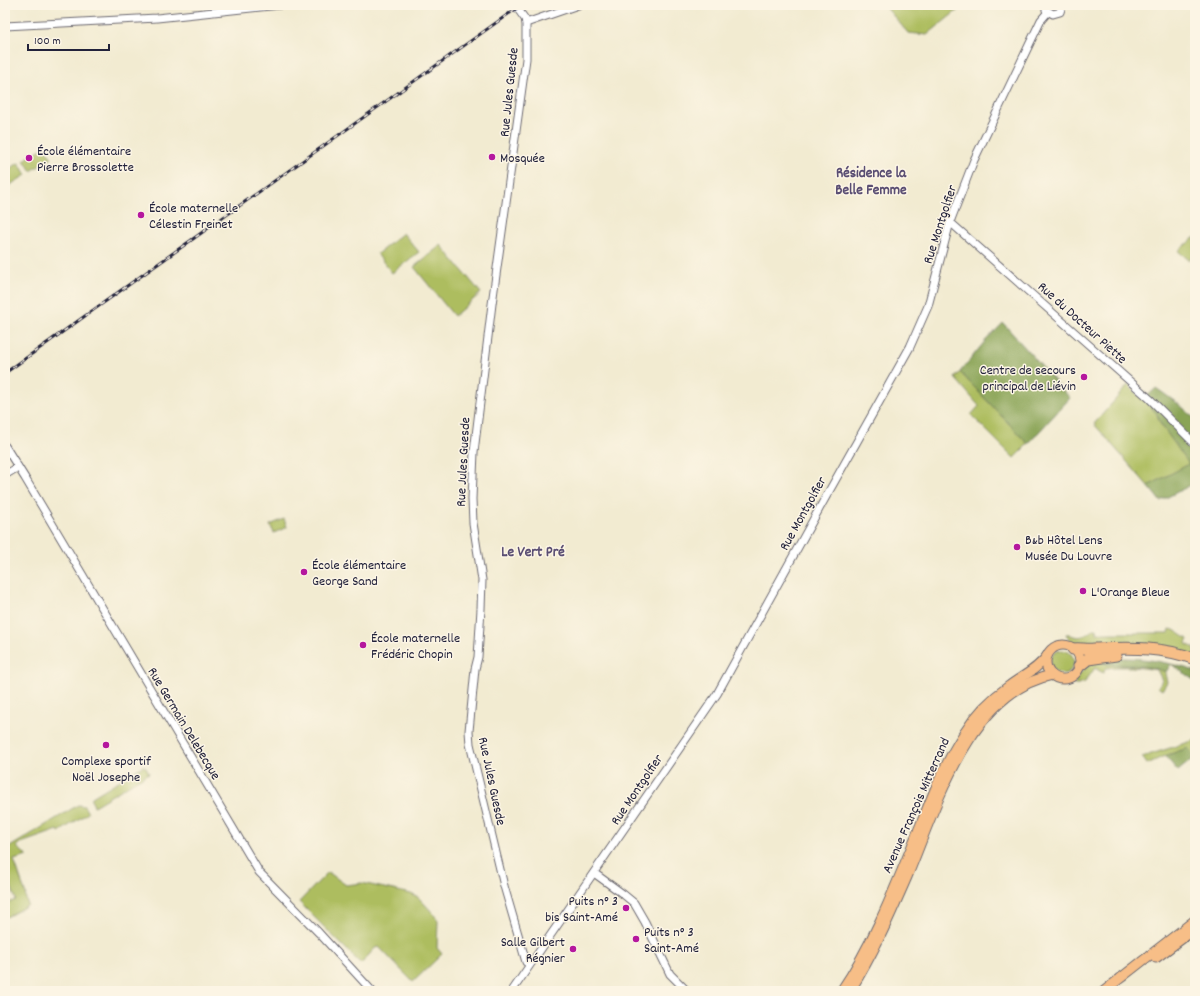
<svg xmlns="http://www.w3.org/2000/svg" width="1200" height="996" font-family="Dekko,sans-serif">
<rect width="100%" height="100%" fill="#fcf5e5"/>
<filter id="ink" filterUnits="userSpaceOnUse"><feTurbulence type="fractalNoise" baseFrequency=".025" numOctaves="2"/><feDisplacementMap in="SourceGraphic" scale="8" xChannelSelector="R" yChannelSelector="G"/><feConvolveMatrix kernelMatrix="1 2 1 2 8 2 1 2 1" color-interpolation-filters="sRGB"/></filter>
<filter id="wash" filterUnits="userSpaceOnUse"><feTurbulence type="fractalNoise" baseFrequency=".012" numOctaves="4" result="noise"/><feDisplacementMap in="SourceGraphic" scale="16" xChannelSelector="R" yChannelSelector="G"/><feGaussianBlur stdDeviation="0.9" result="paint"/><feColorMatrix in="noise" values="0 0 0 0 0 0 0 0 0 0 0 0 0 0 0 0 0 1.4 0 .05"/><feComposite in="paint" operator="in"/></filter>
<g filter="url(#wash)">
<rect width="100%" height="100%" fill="#f2ebd1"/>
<g fill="#adbd5f" stroke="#68704d">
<path d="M884,5h80l-37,30 -19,-2z"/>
<path d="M44,147l8,11 -21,13 -7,-11z"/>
<path d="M19,163l7,12 -21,13v-17z"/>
<path d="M403,233l16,19 -27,21 -15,-19z"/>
<path d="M1195,237v17l-6,6 -11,-9z"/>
<path d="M441,245l40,48 -27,23 -40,-49z"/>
<path d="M960,372l68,72 -14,14 -43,-43 8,-9 -24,-28z"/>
<path d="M1128,385l29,29 3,9 30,41 -42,22 -54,-62z"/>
<path d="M284,519l3,8 -13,6 -4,-8z"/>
<path d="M1093,629h3l1,4h72l1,-4 4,1 14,9 -2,5 9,4v7l-89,-10 -31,-2 -6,-4 -3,-5h3c9,5 17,3 24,-5z"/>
<circle cx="1062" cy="662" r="12"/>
<path d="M1102,660l4,4c20,2 41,0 60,8l-1,2 2,8 -5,8 -4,-3 4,-7 -5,-10c-17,-3 -34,-4 -51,-2l-3,5 -8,-5 -10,14 -11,3c4,-14 15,-22 28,-25z"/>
<path d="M1195,740v17l-7,-9 -23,8 -18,8 -5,-7z"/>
<path d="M143,766l3,1 3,6 -55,33 -3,-6 1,-3z"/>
<path d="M78,805l6,1 4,7 -29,19 -1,-2 -37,13 -4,4 10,9 -13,4 12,35 -1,1 3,9 -23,13v-14l11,-4 -10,-28h-1v-22z"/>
<path d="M328,872l18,13 16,-2 49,11 8,4 13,14 6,8 -1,28 5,6 -29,28 -34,-35 -4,1 -14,16 -62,-62z"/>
</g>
<g fill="#8aa456" stroke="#566348">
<path d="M1003,323l67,75 -42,46 -68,-72 26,-32z"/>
<path d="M1156,388l24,17 15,14v64l-35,18 -12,-15 41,-22 -29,-41 -3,-9 -14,-14z"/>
<path d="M1114,658c28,-1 54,4 81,13v10l-24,-17 -5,8c-19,-8 -40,-6 -60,-8l-4,-4z"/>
<path d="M1188,748l7,9 -17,14 -13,-15z"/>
</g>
</g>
<g filter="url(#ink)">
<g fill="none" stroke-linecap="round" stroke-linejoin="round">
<g stroke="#6b6870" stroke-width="9">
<g id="minor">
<path d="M515,5l10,14 1,4v36l-34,245 -18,148 -2,47 1,24 9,57 -1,29 -3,48 -3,12 -6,62 1,13 34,142 20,69 2,7 3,2"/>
<path d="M1045,5l1,5 7,4 7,-2 2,-7"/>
<path d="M526,23l52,-18"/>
<path d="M5,26l152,-8 123,-13"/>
<path d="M950,222l200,177 45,45"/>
<path d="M5,446l20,32 234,394 60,61 53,58"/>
<path d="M5,475l13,-8"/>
<path d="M594,873l29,21 11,9 11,19 25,52 17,17"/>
<path d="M512,991l205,-297 106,-192 87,-155 18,-41 22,-84 24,-62 67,-140 7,-8"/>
</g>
</g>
<g stroke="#6b6870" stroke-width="11">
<g id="major">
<circle cx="1063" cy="662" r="17"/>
<path d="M1156,958l39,-29"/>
<path d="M841,991c36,-53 58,-114 82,-172 12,-30 24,-60 42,-87 11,-18 27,-34 44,-46 13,-10 28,-16 38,-30"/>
<path d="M850,991c23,-36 40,-75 57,-114 29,-69 62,-185 145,-202"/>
<path d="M1104,991l91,-71"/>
</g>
</g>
<g stroke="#6b6870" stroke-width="13">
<g id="highway">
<path d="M1073,649c7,-1 14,1 21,0 36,-1 66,-3 101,10"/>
<path d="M1079,666l9,-7 28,-4"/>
</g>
</g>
<use href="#minor" stroke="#fff" stroke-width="7"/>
<use href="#major" stroke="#f7be87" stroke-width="9"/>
<use href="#highway" stroke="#f7be87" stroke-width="11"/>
<g stroke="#22223b" stroke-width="3">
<path id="rail" d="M5,373l516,-368"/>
</g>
<use href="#rail" stroke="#fcf5e5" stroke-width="1.5" stroke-dasharray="4.5" stroke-linecap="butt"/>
</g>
</g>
<g fill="#b5179e" stroke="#fcf5e5" stroke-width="1.5">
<circle cx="492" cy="157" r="4"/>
<circle cx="29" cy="158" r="4"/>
<circle cx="141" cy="215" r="4"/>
<circle cx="1084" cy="377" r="4"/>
<circle cx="1017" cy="547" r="4"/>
<circle cx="304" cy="572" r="4"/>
<circle cx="1083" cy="591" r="4"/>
<circle cx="363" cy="645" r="4"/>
<circle cx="106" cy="745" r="4"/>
<circle cx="626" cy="908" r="4"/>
<circle cx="636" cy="939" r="4"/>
<circle cx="573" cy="949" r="4"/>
</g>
<g text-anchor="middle" stroke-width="3" stroke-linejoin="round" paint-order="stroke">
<g font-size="14" fill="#22223b" stroke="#fcf5e5">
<text transform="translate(508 92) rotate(-84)" y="5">Rue Jules Guesde</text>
<text transform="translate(939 224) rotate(-72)" y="5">Rue Montgolfier</text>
<text transform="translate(1083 322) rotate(42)" y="5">Rue du Docteur Piette</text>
<text transform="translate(462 462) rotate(-87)" y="5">Rue Jules Guesde</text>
<text transform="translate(802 513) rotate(-61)" y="5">Rue Montgolfier</text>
<text transform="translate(185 723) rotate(59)" y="5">Rue Germain Delebecque</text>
<text transform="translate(493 781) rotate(78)" y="5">Rue Jules Guesde</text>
<text transform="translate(636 789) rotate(-56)" y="5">Rue Montgolfier</text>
<text transform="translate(915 805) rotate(-66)" y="5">Avenue François Mitterrand</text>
</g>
<g font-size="14" fill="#22223b" stroke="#fcf5e5" text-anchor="start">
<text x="37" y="155">École élémentaire<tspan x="37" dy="16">Pierre Brossolette</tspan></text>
<text x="500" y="162">Mosquée</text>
<text x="149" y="212">École maternelle<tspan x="149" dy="16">Célestin Freinet</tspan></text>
<text x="1076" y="374" text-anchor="end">Centre de secours<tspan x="1076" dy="16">principal de Liévin</tspan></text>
<text x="1025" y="544">B&amp;b Hôtel Lens<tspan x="1025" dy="16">Musée Du Louvre</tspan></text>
<text x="312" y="569">École élémentaire<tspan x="312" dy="16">George Sand</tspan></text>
<text x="1091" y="596">L'Orange Bleue</text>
<text x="371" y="642">École maternelle<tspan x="371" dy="16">Frédéric Chopin</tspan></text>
<text x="106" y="765" text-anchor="middle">Complexe sportif<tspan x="106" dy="16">Noël Josephe</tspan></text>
<text x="618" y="905" text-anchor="end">Puits n° 3<tspan x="618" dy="16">bis Saint-Amé</tspan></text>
<text x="644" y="936">Puits n° 3<tspan x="644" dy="16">Saint-Amé</tspan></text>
<text x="565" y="946" text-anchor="end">Salle Gilbert<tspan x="565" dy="16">Régnier</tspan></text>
</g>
<g font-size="15" font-weight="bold" fill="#5a4e73" stroke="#fcf5e5">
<text x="871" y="177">Résidence la<tspan x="871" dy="17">Belle Femme</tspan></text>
<text x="533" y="556">Le Vert Pré</text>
</g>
</g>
<rect width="1200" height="996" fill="none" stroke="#fcf5e5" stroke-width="20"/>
<path d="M28 44v6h81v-6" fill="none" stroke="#22223b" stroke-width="2"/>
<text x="34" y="44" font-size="12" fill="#22223b" stroke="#fcf5e5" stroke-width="3" paint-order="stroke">100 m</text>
</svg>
